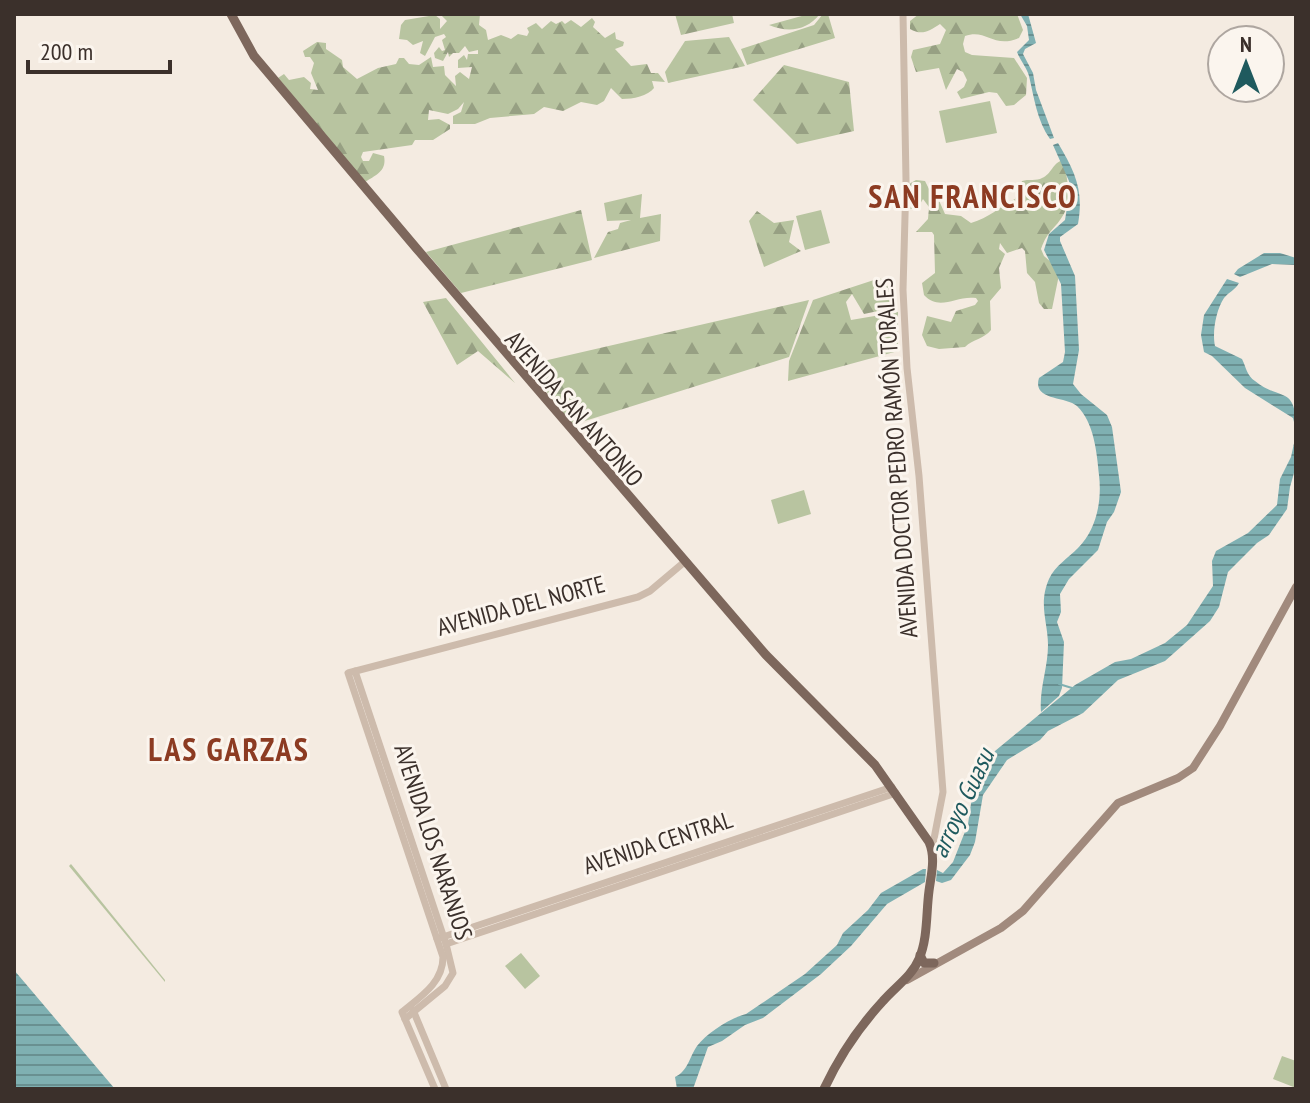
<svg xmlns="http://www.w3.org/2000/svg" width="1310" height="1103" font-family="'PT Sans Narrow',sans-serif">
<defs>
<pattern id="forest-firs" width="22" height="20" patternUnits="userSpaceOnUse" patternTransform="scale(2)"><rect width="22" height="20" fill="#b8c4a0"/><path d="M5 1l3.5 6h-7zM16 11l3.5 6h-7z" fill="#97a083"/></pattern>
<pattern id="water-rules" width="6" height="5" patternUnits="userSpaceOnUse" patternTransform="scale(2)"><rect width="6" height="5" fill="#7fb0b2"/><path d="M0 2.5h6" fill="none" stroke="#699091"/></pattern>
</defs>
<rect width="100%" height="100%" fill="#f4ebe1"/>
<g fill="#b8c4a0">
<path d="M990,101l7,32 -51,10 -7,-32z"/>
<path d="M821,210l9,33 -25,7 -9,-34z"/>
<path d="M804,490l7,24 -33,10 -7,-24z"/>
<path d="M71,864l94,116v2l-96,-116z"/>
<path d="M521,953l19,23 -15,13 -20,-23z"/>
<path d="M1282,1056l14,5v27l-23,-9z"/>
</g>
<g fill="url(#forest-firs)">
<path d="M440,14h40l-1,11 7,5 2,10 13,-5 10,4 7,-5 9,2 2,-4 -2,-4 9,-5 6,6 9,-8 5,3 6,-3 3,3 6,-4 10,7 11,-9 3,4 -2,5 12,11 10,-6 1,7 8,3 -1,4 -8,3 16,17 16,-2 4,9h7l7,9 -13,-1 2,7c-6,8 -21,11 -32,11l-11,-11 -7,13 -7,4 -16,-3 -18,9 -19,-4 -10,7 -44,4 -15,6h-22v-8l8,-4 3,-10 -6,7 -10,5 -19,-4 -1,10 11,-1 11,6v4l-17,11h-18l-3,5 -49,7 -2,5 2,4h6l4,-8 11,3c3,15 -8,19 -19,26l-87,-104 6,-4 5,6 15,-3 7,6 -1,6 8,1 -7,-17 3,-10 -4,-6h-5l-2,-6 14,-9 9,1v6l16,11 1,7 14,12 21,-11 18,-4 3,-6h5l5,6 10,1 12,-8 2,10 11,-1 1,9 11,11 -1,-10 5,-4 9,7 3,-12 -14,1v-8l6,-5 3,5 1,-6h10v-4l-9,2 -4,-6 -6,7h-6l-4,4 -1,-5 -5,9 -8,-3 -1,-5 5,-6 3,4 3,-1 -3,-10 4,-3 -2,-3 -9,3 -10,19 -5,-3 3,-12 -10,4 -6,-5 -8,-1 2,-14 4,-5 30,-5 5,4v10l7,-8z"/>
<path d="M675,14h57l2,9 -53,12z"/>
<path d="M809,14h11c-14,17 -32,19 -51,11z"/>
<path d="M823,14h5l7,24 -88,27 -6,-16 73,-24z"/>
<path d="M919,14h98l6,16 -4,8c-26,11 -33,-10 -54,-2l-2,8 2,8 7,3 42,3 13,20 -1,17 -12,10 -8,1 -9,-13 -8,-1 -28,7 -4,-7 7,-5 3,-7 -4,-8 -6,-3 -11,21 -7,-22 -23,4 -5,-15 2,-7 27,-6 6,-14 -6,-6c-11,7 -18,12 -30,5v-8z"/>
<path d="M729,37l16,29 -77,17 -3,-11 20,-31z"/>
<path d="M784,65l65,17 5,49 -57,13 -44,-44z"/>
<path d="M1063,160c4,16 10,42 -1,57 -8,13 -14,13 -21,32l3,7 16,14 -8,39h-8l-5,-6 -4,-21 -8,-9 -2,-22 -3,-3 -15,5 -7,-10 -1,6 6,5 -6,14 2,20 -11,13 1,29c-7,9 -18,9 -26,17l-26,2 -12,-3 -5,-11 5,-19 24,6 5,-11 19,-6 3,-4 -2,-3c-20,-3 -36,14 -52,-3l-2,-12 13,-10 -1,-38 -2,-3h-16l12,-13 1,-12 -6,-8 -4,7 -11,4 1,-26 7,-4 9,1 5,10 7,5 8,18 16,2 10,7c18,-5 28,-16 44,-24l7,-18c6,-2 15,0 20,-3 10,-4 10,-15 21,-18z"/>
<path d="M642,194l-2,24 21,-4 -1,27 -66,17 14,-26 10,-3 2,-6 11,-3 -24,1 -3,-18z"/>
<path d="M581,210l11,50 -131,33 -35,-41z"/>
<path d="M757,211l17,12 20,-3 -5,22 12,9 -37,16 -15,-46z"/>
<path d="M880,278l12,13 5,16 -33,7 -12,-20 -6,8 5,18 47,-8v39l-110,30 1,-20 24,-61z"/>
<path d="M446,298l69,85 -37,-32 -21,14 -34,-63z"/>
<path d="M809,300l-20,57 -217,68 -46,-60z"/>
</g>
<g fill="url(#water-rules)">
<path d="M1020,14h8l8,29 -11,6 -2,5 10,19 3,17 18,48 -4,1c-13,-18 -16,-42 -21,-63 -2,-8 -9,-16 -12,-24l12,-12 -2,-14z"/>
<path d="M1058,143c17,29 26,47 20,81l-18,13v4l15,35 4,74 -6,34 8,10 26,21 5,12 9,65 -7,20 -7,10 -9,28 -29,29 -9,15 1,18 -4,10 7,20 -2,46 -3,8 -18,16c-2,-23 7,-44 7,-67 0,-23 -10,-41 1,-66 6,-13 19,-21 29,-31 19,-19 24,-48 21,-73 -2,-22 -5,-53 -22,-69 -12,-10 -45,-5 -38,-28l24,-16 2,-10 -4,-68 -17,-34 5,-16 16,-14 5,-31 -1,-8 -16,-36z"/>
<path d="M1264,253h16l16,5v7l-24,-1 -32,13 -6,-3 4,-5z"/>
<path d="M1227,279l12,4c-4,7 -10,9 -15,15 -8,12 -12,34 -9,48l27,13c4,8 5,17 13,22 26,21 41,3 41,49l-3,-12 -48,-30 -33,-32 -8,-4 -3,-17 3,-20z"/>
<path d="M1296,434v32l-6,21 -3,22 -18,26 -12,8 -29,29 -9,35 -9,14 -45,40 -47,19 -35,33 -35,18 -8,9 -33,20 -24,35 -8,47 -5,13 -19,25 -9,3 -6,-2 1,-11 6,3 10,-11 15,-38 5,-34 22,-39 80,-66 40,-23 16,-3 34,-16 22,-18 26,-39 -1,-25 4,-10 32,-18 29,-28 3,-26 11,-22z"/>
<path d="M923,869h3l-1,13 -38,22 -36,42 -30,28 -58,44 -18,7 -23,16 -14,6 -15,42h-16l-2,-12c13,-6 14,-19 22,-31 10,-13 33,-28 49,-32l59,-40 32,-29 6,-12 25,-23 13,-17z"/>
<path d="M14,970l101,119h-101z"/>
</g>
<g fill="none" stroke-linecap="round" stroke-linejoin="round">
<path stroke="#7fb0b2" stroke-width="2" d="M1059,684l13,4"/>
<g stroke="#cdbbac" stroke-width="7">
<path d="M903,14l3,166 -3,110 4,78 12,108 24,316 -11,57"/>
<path d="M355,671l91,273 7,29 -8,13 -40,33"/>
<path d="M437,939l455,-152"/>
<path d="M446,944l450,-151"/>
<path d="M413,1010l33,79"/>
<path d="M435,1089l-33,-77c18,-15 41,-29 41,-55l-95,-284 290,-76 12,-6 32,-27 6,-1"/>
</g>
<path stroke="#a18a7d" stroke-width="8" d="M907,980l94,-52 22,-17 95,-108 60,-25 15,-10 27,-42 76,-139"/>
<g stroke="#7d675c" stroke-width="9">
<path d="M231,14l23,42 163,193 349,406 109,110 54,77c7,16 2,33 0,49 -3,22 -1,47 -10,68 -7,17 -24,28 -36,42 -24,26 -44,56 -59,88"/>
<path d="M920,955l4,8h10"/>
</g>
</g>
<g text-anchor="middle" stroke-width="6" stroke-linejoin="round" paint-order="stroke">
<g font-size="24" fill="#3b302b" stroke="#fbf5ee">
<text transform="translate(574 409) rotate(49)" y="8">AVENIDA SAN ANTONIO</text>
<text transform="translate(897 458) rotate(-94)" y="8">AVENIDA DOCTOR PEDRO RAMÓN TORALES</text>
<text transform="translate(521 606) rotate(-15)" y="8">AVENIDA DEL NORTE</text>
<text transform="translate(433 842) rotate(72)" y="8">AVENIDA LOS NARANJOS</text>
<text transform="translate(658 843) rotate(-18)" y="8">AVENIDA CENTRAL</text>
</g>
<g font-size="26" font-style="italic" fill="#1f5a5e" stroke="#fbf5ee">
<text transform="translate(962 803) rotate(-65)" y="9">arroyo Guasu</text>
</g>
<g font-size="32" font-weight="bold" letter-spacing="2" fill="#8c3b22" stroke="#fbf5ee">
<text x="973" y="208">SAN FRANCISCO</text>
<text x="229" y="761">LAS GARZAS</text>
</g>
</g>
<rect width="1310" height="1103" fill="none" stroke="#3b302b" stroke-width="32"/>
<g transform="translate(1246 64)"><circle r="38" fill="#fbf5ee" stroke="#aea6a0" stroke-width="2"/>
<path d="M0-6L14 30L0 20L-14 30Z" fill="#1f5a5e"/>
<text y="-12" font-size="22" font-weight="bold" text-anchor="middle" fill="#3b302b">N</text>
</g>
<path d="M28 60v12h142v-12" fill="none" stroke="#3b302b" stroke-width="4"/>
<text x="40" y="60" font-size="24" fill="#3b302b" stroke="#fbf5ee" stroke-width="6" paint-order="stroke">200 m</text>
</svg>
